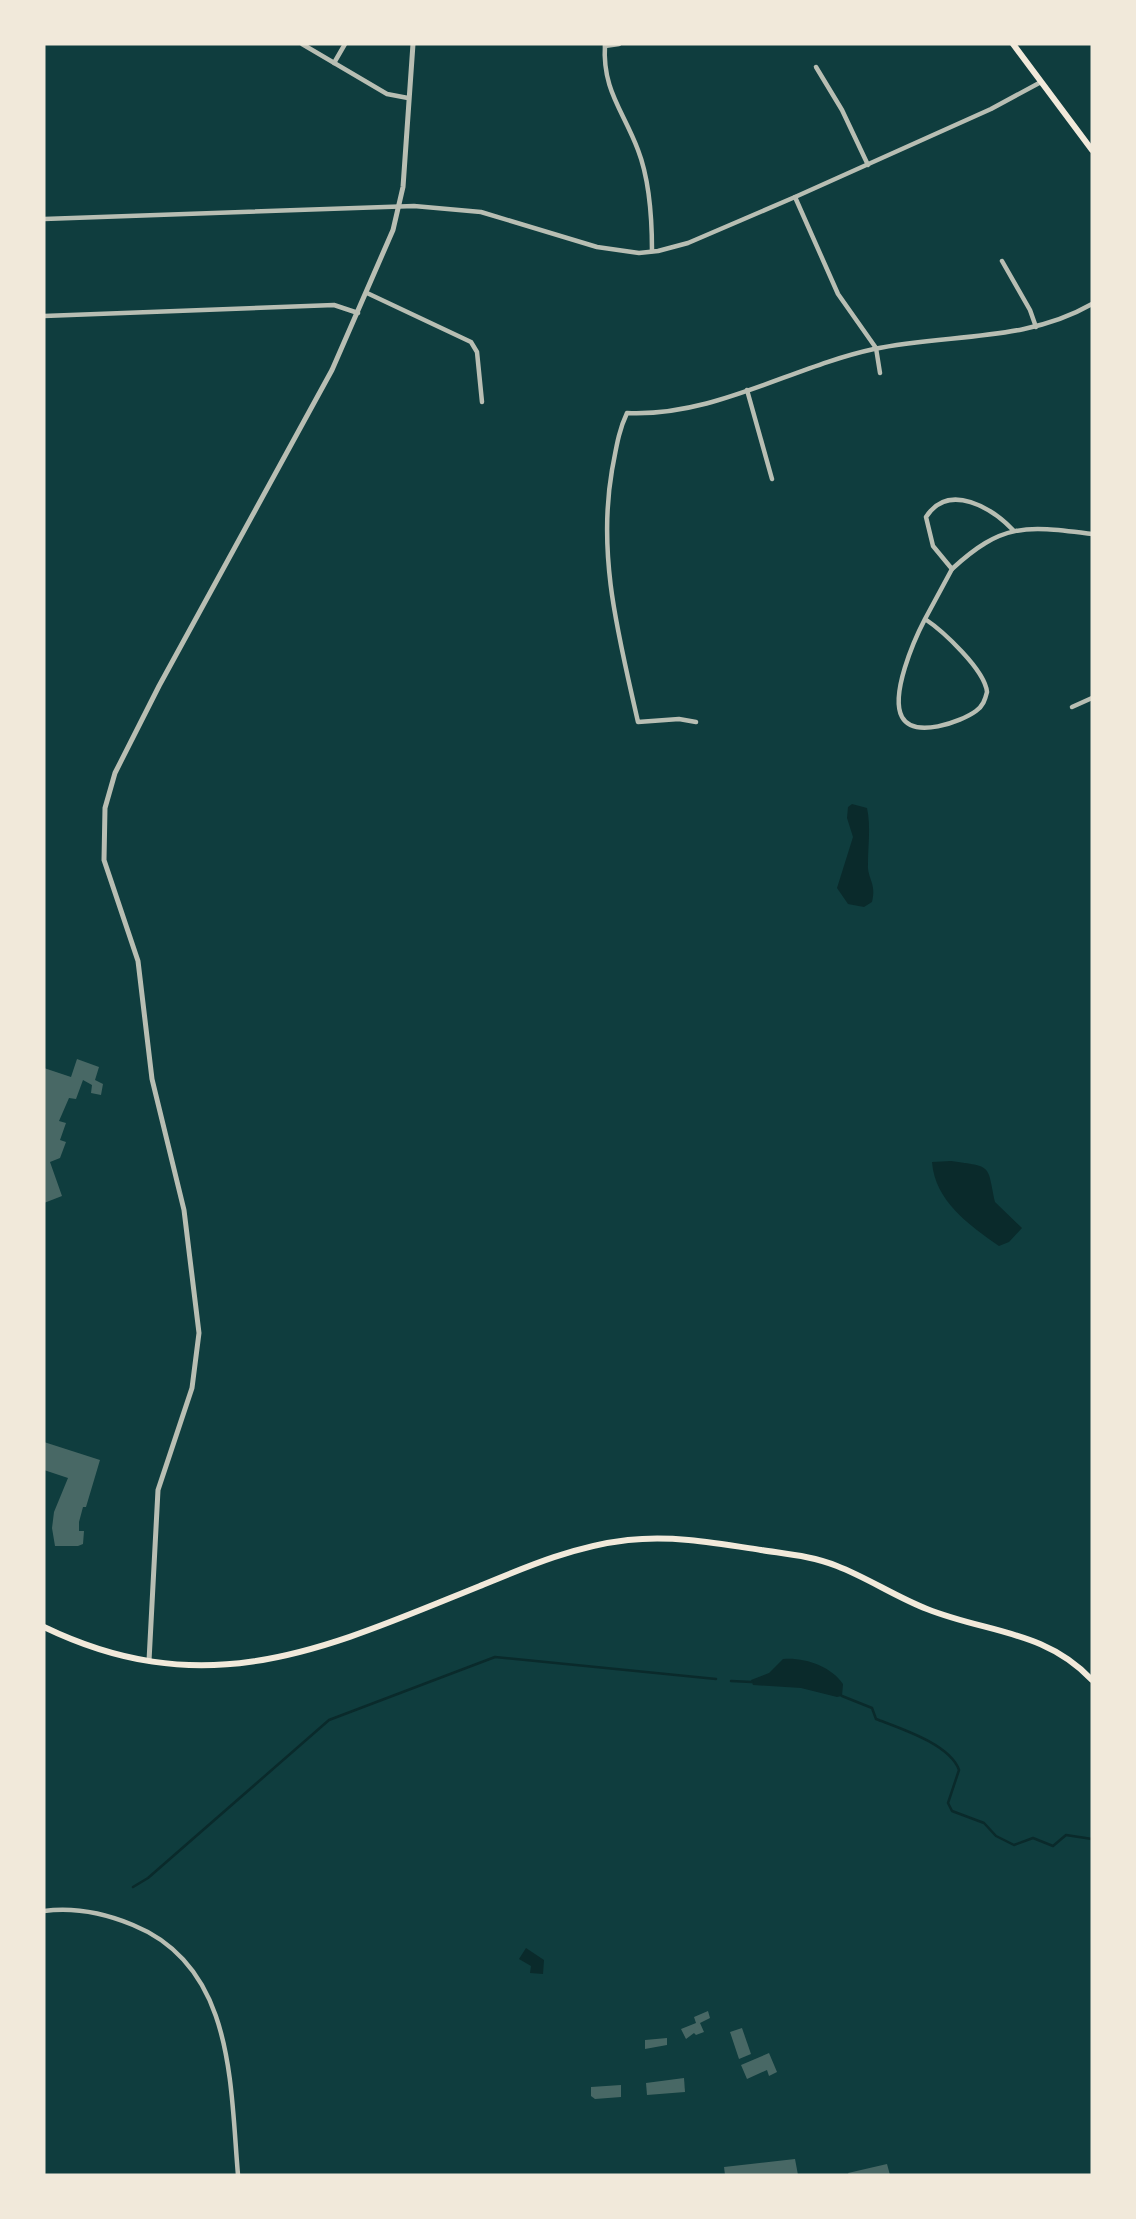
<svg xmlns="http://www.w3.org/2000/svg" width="1136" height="2219" font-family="'Noto Serif',serif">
<rect width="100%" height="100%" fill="#0f3d3e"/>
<g fill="#0a2a2b">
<path d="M852,804l15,4c4,19 1,37 1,56 -1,14 9,20 4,38l-8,5 -16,-3 -11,-16 16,-51 -6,-19 1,-11z"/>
<path d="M951,1161c42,6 36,3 44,41l27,26 -13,14 -10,4c-30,-21 -64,-45 -67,-84z"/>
<path d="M783,1659c21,-2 48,7 60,25l-1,12 -5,1 -36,-9 -48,-3 -2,-5 18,-7z"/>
<path d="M526,1948l18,12 -1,14 -13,-1 1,-7 -12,-7z"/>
</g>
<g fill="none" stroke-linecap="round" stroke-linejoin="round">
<g stroke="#0a2a2b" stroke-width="2.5">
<path d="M731,1681l21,1"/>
<path d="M842,1696l30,12 4,11c23,9 74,25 83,51l-11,33 4,8 32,12 12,13 18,9 19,-7 20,8 13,-11 26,4"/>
<path d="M133,1887l15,-9 181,-158 166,-63 221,22"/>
</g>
</g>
<g fill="#486865">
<path d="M77,1059l22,8 -4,13 8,4 -2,11 -10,-2 1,-8 -9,-5 -7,19 -7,-1 -10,23 7,2 -6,17 6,2 -6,16 -10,4 12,34 -18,7v-135l27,9z"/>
<path d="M44,1442l56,18 -14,47h-3l-4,15v9h5l-1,13 -5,2h-23l-3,-18 2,-16 14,-34 -24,-8z"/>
<path d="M708,2011l2,7 -10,5 4,9 -8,3 -2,-2 -8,6 -5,-10 15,-6 -2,-6z"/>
<path d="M742,2028l9,26 -12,5 -9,-27z"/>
<path d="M667,2038v7l-22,4v-9z"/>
<path d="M769,2053l8,19 -8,4 -2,-6 -20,9 -6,-14z"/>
<path d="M684,2078l1,14 -38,3 -1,-12z"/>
<path d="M621,2085v12l-26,2 -4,-3v-9z"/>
<path d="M795,2159l3,16h-73l-1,-8z"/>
<path d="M887,2164l3,11h-41l-1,-2z"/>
</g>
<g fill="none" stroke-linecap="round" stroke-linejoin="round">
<g stroke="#b8beb3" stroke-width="4.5">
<path d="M302,44l85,50 21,4"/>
<path d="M605,44c-3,46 18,66 33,106 12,31 14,68 14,101"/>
<path d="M605,46l14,-2"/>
<path d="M334,63l11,-19"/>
<path d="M816,67l26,43 26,55"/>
<path d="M795,197l43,97 38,54 4,25"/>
<path d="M44,219l370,-13 67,6 116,35 42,6 19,-2 30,-8 107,-46 196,-88 50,-27"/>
<path d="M1002,261l28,49 6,17"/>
<path d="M367,293l104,49 6,10 5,50"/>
<path d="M44,316l290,-11 24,8"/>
<path d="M747,390l25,89"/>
<path d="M1013,530c-20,-21 -64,-49 -87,-13l7,29 19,23c51,-47 74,-43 140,-35"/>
<path d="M925,619c-11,21 -35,76 -23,98 12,22 59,5 74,-6 7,-5 9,-11 11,-19 -2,-22 -44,-61 -62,-73l27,-50"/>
<path d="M1072,707l20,-9"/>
<path d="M696,722l-17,-3 -41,3c-19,-85 -41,-165 -26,-252 4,-20 6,-38 15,-57 87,4 164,-46 247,-64 74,-16 150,-6 218,-45"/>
<path d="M44,1911c31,-4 60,2 89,14 101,41 97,157 105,250"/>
</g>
<path stroke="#b8beb3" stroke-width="5" d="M149,1661l9,-171 34,-102 7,-55 -15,-123 -32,-131 -14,-118 -34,-101 1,-52 10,-35 44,-87 173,-316 61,-140 10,-43 10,-143"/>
<g stroke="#f1e9da" stroke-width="6">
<path d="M1013,44l79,106"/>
<path d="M44,1627c164,79 282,21 436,-41 48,-20 95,-40 148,-46 45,-5 88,3 133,10 25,4 51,6 76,16 31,12 59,31 90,43 60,24 118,21 165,71"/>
</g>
</g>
<rect width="1136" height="2219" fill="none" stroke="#f1e9da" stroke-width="91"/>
</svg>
